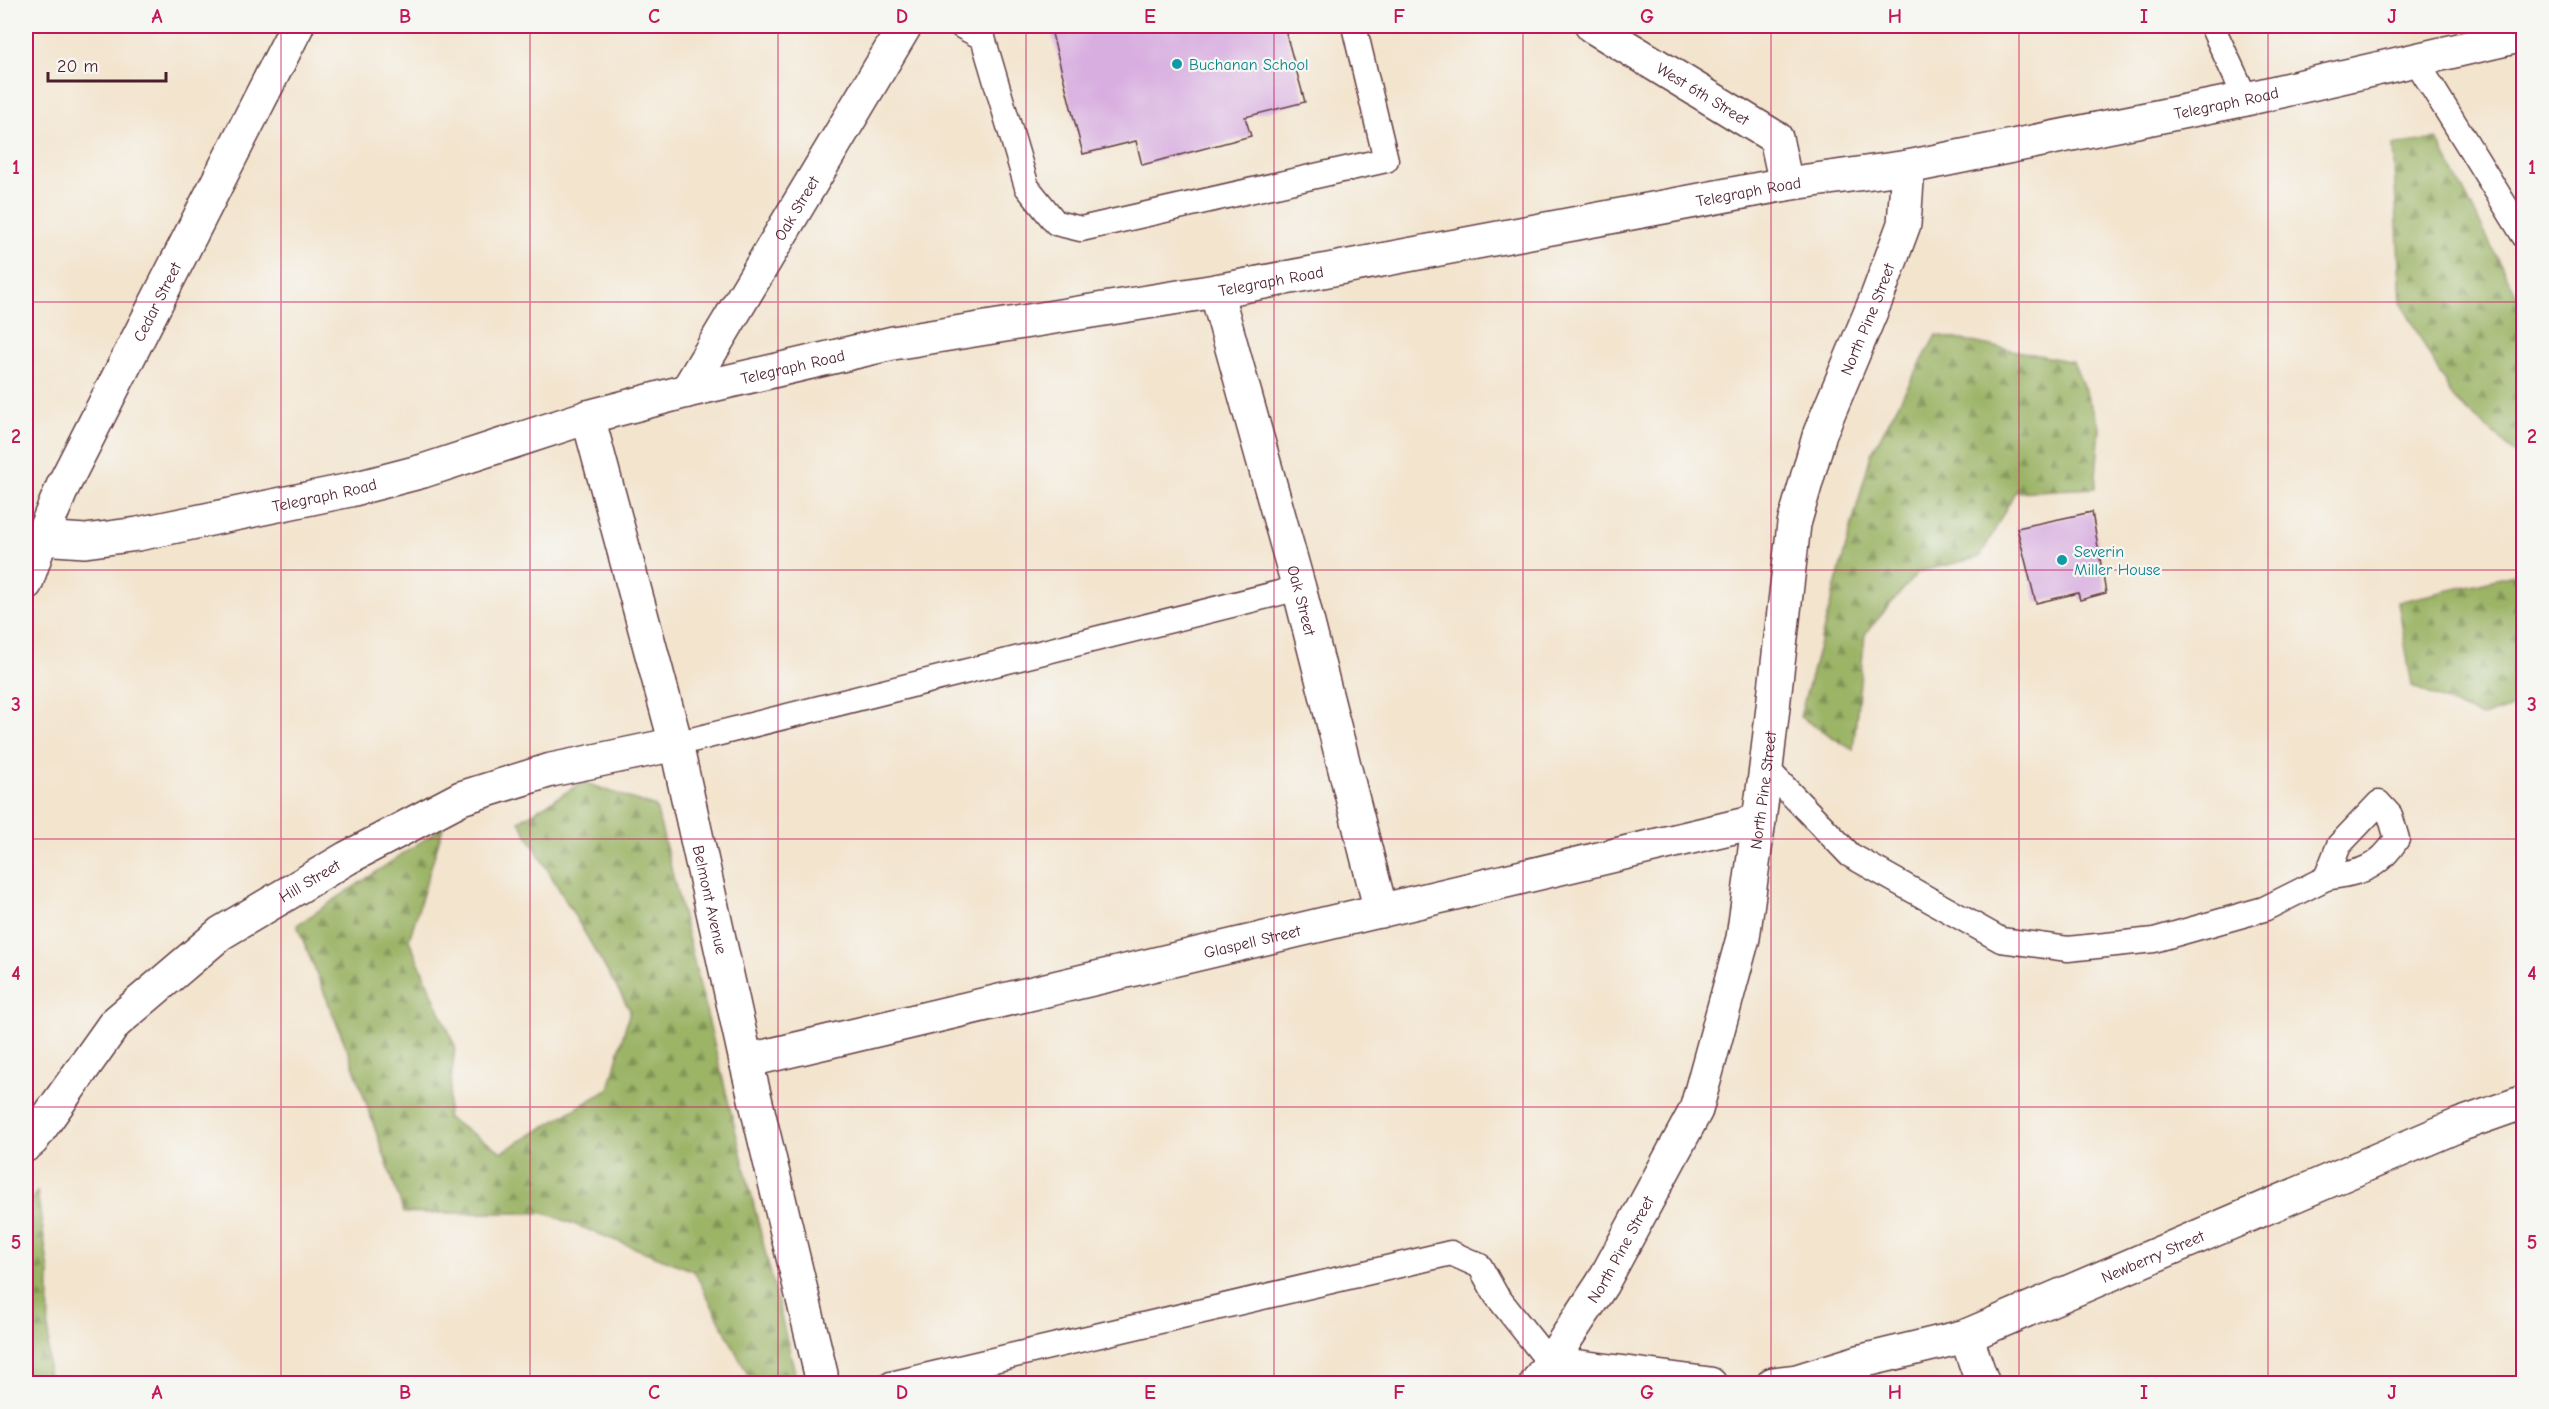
<svg xmlns="http://www.w3.org/2000/svg" width="2549" height="1409" font-family="'Comic Neue',sans-serif">
<defs>
<pattern id="forest-firs" width="22" height="20" patternUnits="userSpaceOnUse" patternTransform="scale(1.5)"><rect width="22" height="20" fill="#9bb466"/><path d="M5 1l3.5 6h-7zM16 11l3.5 6h-7z" fill="#809254"/></pattern>
</defs>
<rect width="100%" height="100%" fill="#f6f6f2"/>
<filter id="ink" filterUnits="userSpaceOnUse"><feTurbulence type="fractalNoise" baseFrequency=".0167" numOctaves="2"/><feDisplacementMap in="SourceGraphic" scale="12" xChannelSelector="R" yChannelSelector="G"/><feConvolveMatrix kernelMatrix="1 2 1 2 8 2 1 2 1" color-interpolation-filters="sRGB"/></filter>
<filter id="wash" filterUnits="userSpaceOnUse"><feTurbulence type="fractalNoise" baseFrequency=".008" numOctaves="4" result="noise"/><feDisplacementMap in="SourceGraphic" scale="24" xChannelSelector="R" yChannelSelector="G"/><feGaussianBlur stdDeviation="1.35" result="paint"/><feColorMatrix in="noise" values="0 0 0 0 0 0 0 0 0 0 0 0 0 0 0 0 0 1.4 0 .05"/><feComposite in="paint" operator="in"/></filter>
<g filter="url(#wash)">
<rect width="100%" height="100%" fill="#f3e4ce"/>
<g fill="url(#forest-firs)" stroke="#726a48" stroke-width="1.5">
<path d="M2437,139l86,169 1,144 -5,4 -66,-58 -52,-96 -8,-157z"/>
<path d="M1936,335l137,27 27,65 -5,61 -80,4 -35,65 -62,15 -53,62 -12,116 -53,-33 71,-263z"/>
<path d="M2523,573v131l-42,13 -69,-31 -14,-84z"/>
<path d="M583,782l73,25 141,574 -2,2h-43l-58,-112 -149,-58h-141l-53,-154 -54,-134 146,-98 -34,113 46,106 -8,72 55,34 107,-63 21,-79 -111,-189z"/>
<path d="M37,1192l12,79 -1,112h-22v-177z"/>
</g>
<g id="blocks">
<g fill="#d8aee0">
<path d="M1050,26h234l21,76 -60,15 6,19 -109,29 -6,-24 -53,13z"/>
<path d="M2092,512l14,81 -26,7 -2,-7 -42,10 -19,-75z"/>
</g>
</g>
</g>
<g filter="url(#ink)">
<use href="#blocks" fill-opacity="0" stroke="#633d43" stroke-width="1.5"/>
<g fill="none" stroke-linecap="round" stroke-linejoin="round">
<g stroke="#633d43" stroke-width="27">
<g id="service">
<path d="M961,26l22,12 44,149 29,36 25,6 305,-69 -32,-134"/>
<path d="M2212,26l34,73"/>
<path d="M2415,59l109,177"/>
<path d="M676,744l623,-156"/>
<path d="M1766,768l84,87 151,85 67,9 86,-9 110,-31 62,-31"/>
<path d="M2379,803l11,12 7,24c-20,31 -36,33 -71,39l13,-33z"/>
<path d="M891,1384l560,-131 29,13 16,29 54,68"/>
</g>
</g>
<g stroke="#633d43" stroke-width="36">
<g id="minor">
<path id="s1" d="M1592,26l184,112 10,46"/>
<path id="s2" d="M1216,291l83,297 82,323"/>
<path id="s3" d="M687,391l218,-365"/>
<path id="s4" d="M588,417l88,327 70,317 75,313v10"/>
<path id="s5" d="M41,539l22,-53 234,-460"/>
<path id="s6" d="M746,1061l1013,-240"/>
<path id="s7" d="M26,1145l6,-5 83,-117 106,-90 126,-75 114,-60 90,-28 125,-26"/>
<path d="M1966,1336l17,48"/>
<path d="M1550,1363l160,21"/>
<path id="s8" d="M1536,1384l66,-100 94,-174 47,-172 23,-170 28,-244 26,-91 57,-136 27,-73 4,-57"/>
<path id="s9" d="M1773,1384l24,-3 65,-20 104,-25 493,-211 65,-23"/>
</g>
</g>
<g stroke="#633d43" stroke-width="36">
<g id="tertiary">
<path id="s10" d="M26,537l59,4 53,-7 212,-44 73,-19 165,-54 99,-26 206,-48 323,-52 570,-107 122,-17 338,-68 278,-64"/>
<path d="M26,583l15,-44"/>
</g>
</g>
<use href="#service" stroke="#fff" stroke-width="24"/>
<use href="#minor" stroke="#fff" stroke-width="33"/>
<use href="#tertiary" stroke="#fff" stroke-width="33"/>
</g>
</g>
<path fill="none" stroke="#c2185b" stroke-width="1.5" stroke-opacity="0.55" d="M281,26v1358M530,26v1358M778,26v1358M1026,26v1358M1274,26v1358M1523,26v1358M1771,26v1358M2019,26v1358M2268,26v1358M26,302h2498M26,570h2498M26,839h2498M26,1107h2498"/>
<g fill="#0f9aa8" stroke="#f6f6f2" stroke-width="2">
<circle cx="1177" cy="64" r="6"/>
<circle cx="2062" cy="560" r="6"/>
</g>
<g text-anchor="middle" stroke-width="4.5" stroke-linejoin="round" paint-order="stroke">
<g font-size="16" fill="#0d838f" stroke="#f6f6f2" text-anchor="start">
<text x="1189" y="70">Buchanan School</text>
<text x="2074" y="557">Severin<tspan x="2074" dy="18">Miller House</tspan></text>
</g>
<g font-size="16" fill="#4a1f2b" stroke="#f6f6f2">
<text dy="6" stroke="none"><textPath href="#s1" startOffset="130">West 6th Street</textPath></text>
<text dy="6" stroke="none"><textPath href="#s10" startOffset="2247">Telegraph Road</textPath></text>
<text dy="6" stroke="none"><textPath href="#s10" startOffset="1761">Telegraph Road</textPath></text>
<text dy="6" stroke="none"><textPath href="#s3" startOffset="213">Oak Street</textPath></text>
<text dy="6" stroke="none"><textPath href="#s10" startOffset="1275">Telegraph Road</textPath></text>
<text dy="6" stroke="none"><textPath href="#s5" startOffset="264">Cedar Street</textPath></text>
<text dy="6" stroke="none"><textPath href="#s8" startOffset="1131">North Pine Street</textPath></text>
<text dy="6" stroke="none"><textPath href="#s10" startOffset="789">Telegraph Road</textPath></text>
<text dy="6" stroke="none"><textPath href="#s10" startOffset="303">Telegraph Road</textPath></text>
<text dy="6" stroke="none"><textPath href="#s2" startOffset="321">Oak Street</textPath></text>
<text dy="6" stroke="none"><textPath href="#s8" startOffset="645">North Pine Street</textPath></text>
<text dy="6" stroke="none"><textPath href="#s7" startOffset="393">Hill Street</textPath></text>
<text dy="6" stroke="none"><textPath href="#s4" startOffset="498">Belmont Avenue</textPath></text>
<text dy="6" stroke="none"><textPath href="#s6" startOffset="520">Glaspell Street</textPath></text>
<text dy="6" stroke="none"><textPath href="#s8" startOffset="159">North Pine Street</textPath></text>
<text dy="6" stroke="none"><textPath href="#s9" startOffset="402">Newberry Street</textPath></text>
</g>
</g>
<rect width="2549" height="1409" fill="none" stroke="#f6f6f2" stroke-width="66"/>
<path d="M48 72v9h118v-9" fill="none" stroke="#4a1f2b" stroke-width="3"/>
<text x="57" y="72" font-size="18" fill="#4a1f2b" stroke="#f6f6f2" stroke-width="4.5" paint-order="stroke">20 m</text>
<rect x="33" y="33" width="2483" height="1343" fill="none" stroke="#c2185b" stroke-width="2"/>
<g font-size="20" text-anchor="middle" font-weight="bold" fill="#c2185b">
<text x="157" y="23">A</text>
<text x="405" y="23">B</text>
<text x="654" y="23">C</text>
<text x="902" y="23">D</text>
<text x="1150" y="23">E</text>
<text x="1399" y="23">F</text>
<text x="1647" y="23">G</text>
<text x="1895" y="23">H</text>
<text x="2144" y="23">I</text>
<text x="2392" y="23">J</text>
<text x="16" y="174">1</text>
<text x="2532" y="174">1</text>
<text x="16" y="443">2</text>
<text x="2532" y="443">2</text>
<text x="16" y="711">3</text>
<text x="2532" y="711">3</text>
<text x="16" y="980">4</text>
<text x="2532" y="980">4</text>
<text x="16" y="1249">5</text>
<text x="2532" y="1249">5</text>
<text x="157" y="1399">A</text>
<text x="405" y="1399">B</text>
<text x="654" y="1399">C</text>
<text x="902" y="1399">D</text>
<text x="1150" y="1399">E</text>
<text x="1399" y="1399">F</text>
<text x="1647" y="1399">G</text>
<text x="1895" y="1399">H</text>
<text x="2144" y="1399">I</text>
<text x="2392" y="1399">J</text>
</g>
</svg>
